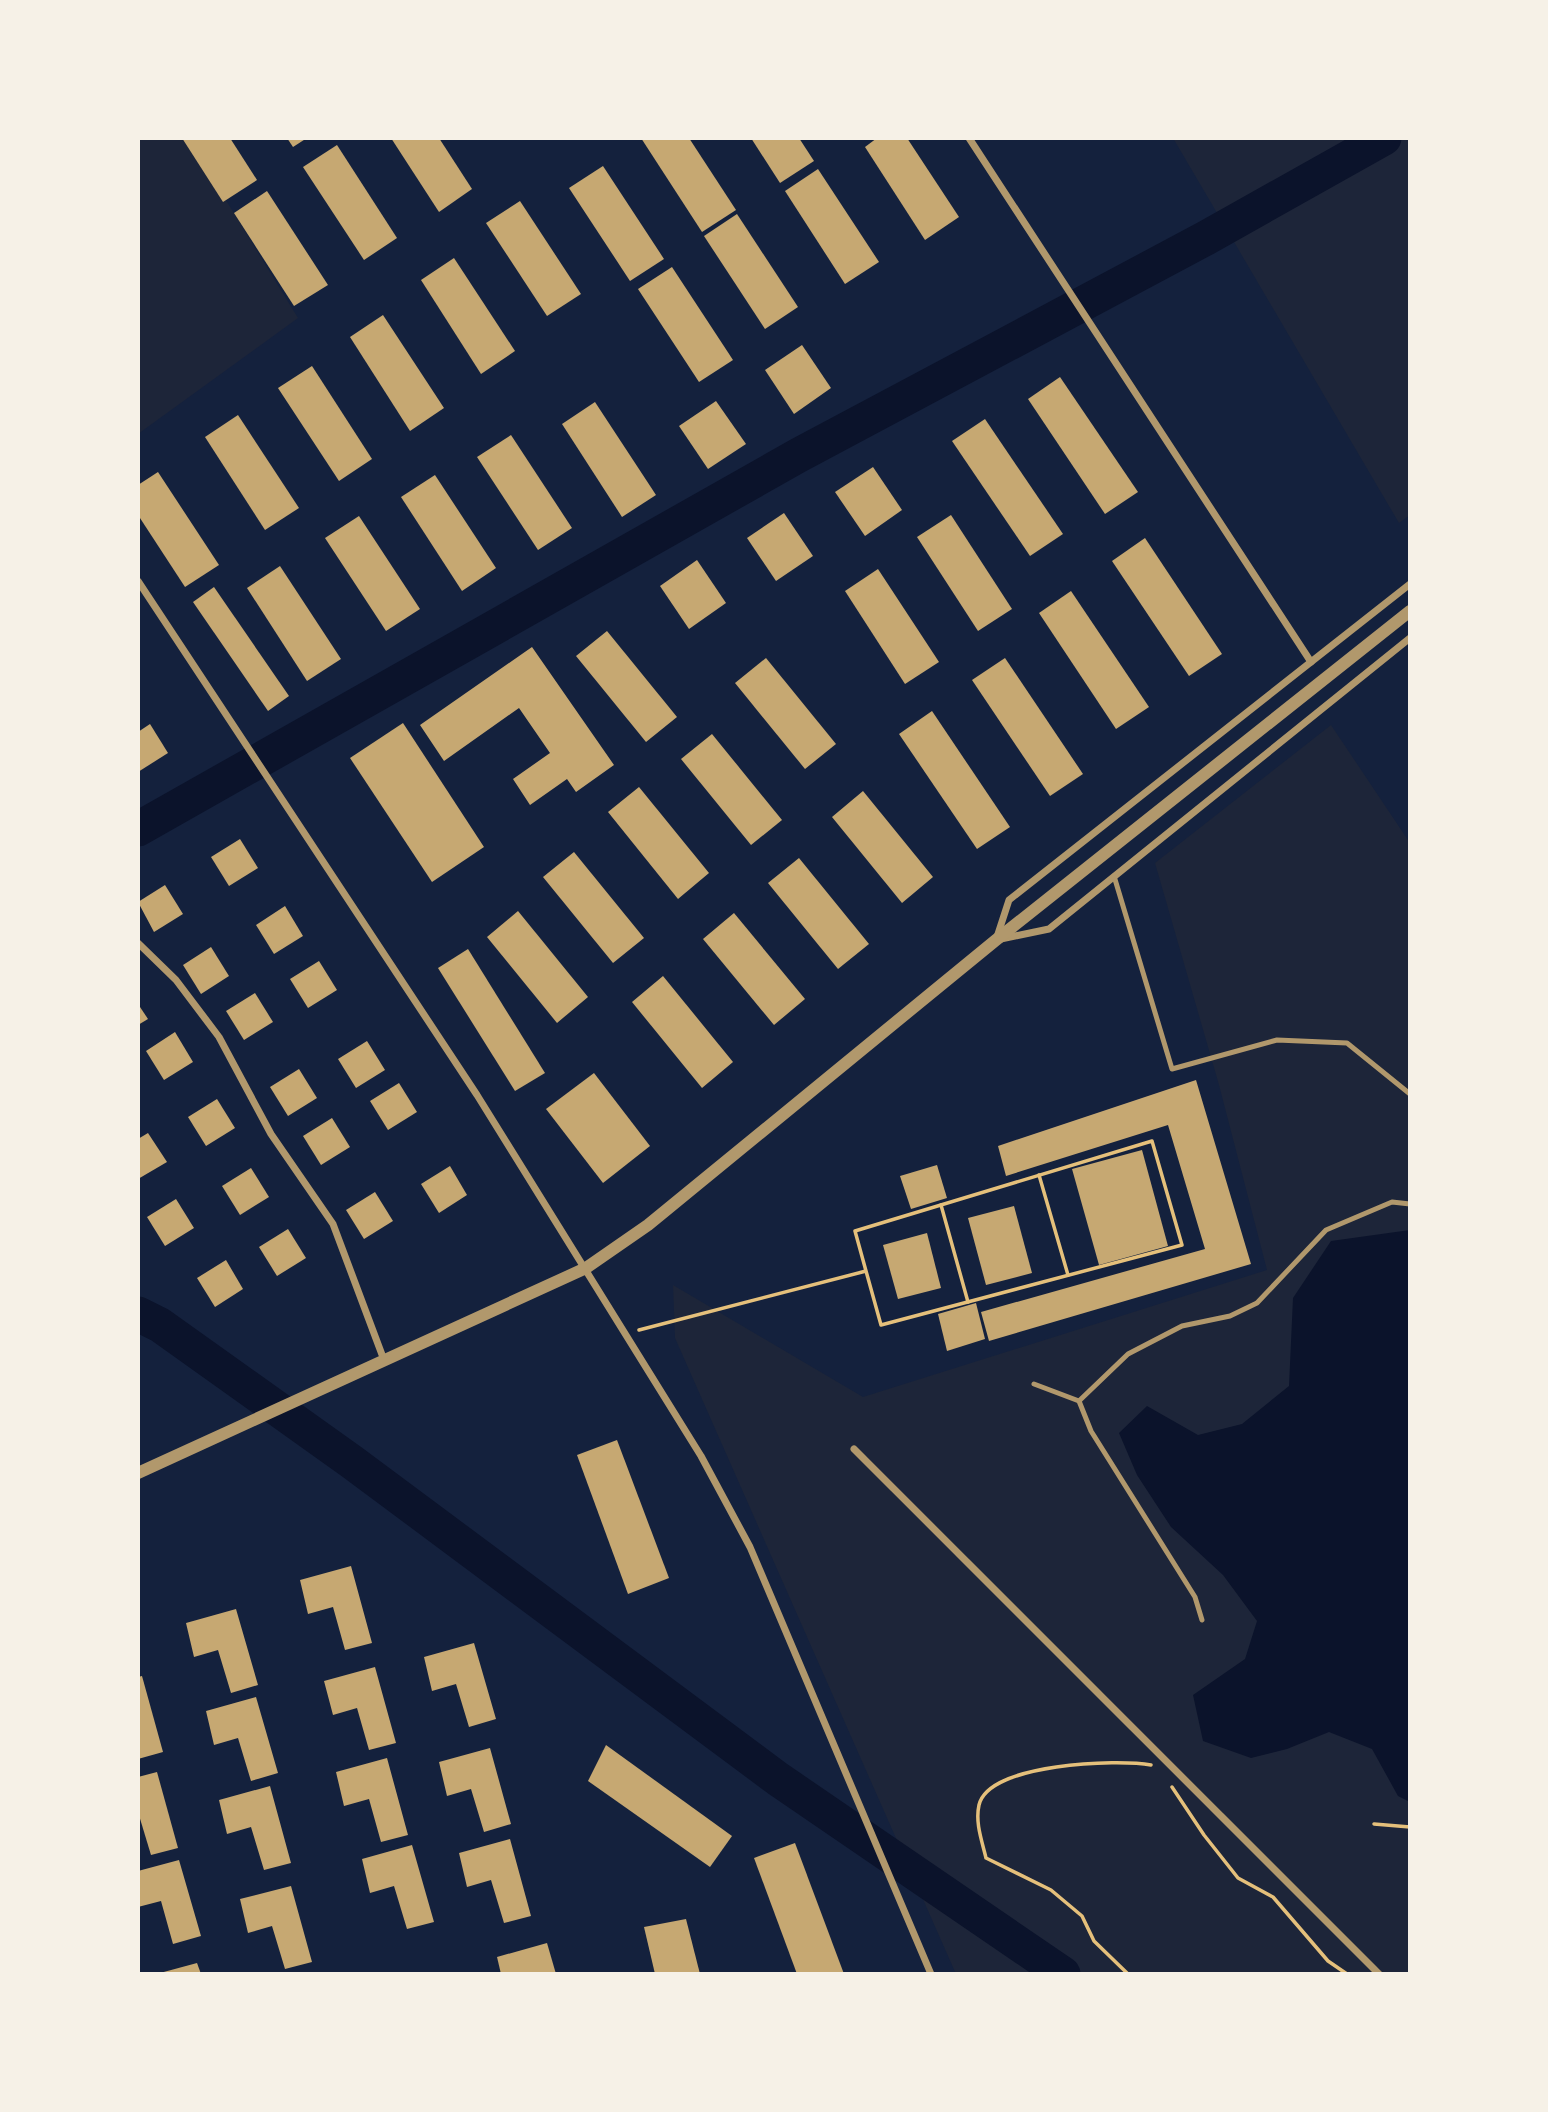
<svg xmlns="http://www.w3.org/2000/svg" width="1548" height="2112" font-family="'Nunito Sans',sans-serif">
<rect width="100%" height="100%" fill="#14213d"/>
<g fill="#1d2539">
<path d="M143,138h45l110,180 -160,116v-293z"/>
<path d="M1173,138h237v377l-11,8z"/>
<path d="M1331,725l79,118v1131h-454l-281,-636 -2,-53 190,112 404,-127 -48,-185 -64,-222z"/>
</g>
<path fill="#0b132b" d="M1410,1230v572l-12,-6 -26,-47 -43,-17 -42,17 -36,9 -48,-17 -10,-46 52,-36 12,-38 -34,-46 -52,-48 -34,-52 -18,-42 28,-27 51,29 44,-11 47,-38 4,-88 38,-57z"/>
<g fill="none" stroke-linecap="round" stroke-linejoin="round">
<g stroke="#0b132b" stroke-width="35">
<path d="M138,829l661,-374 407,-217 178,-100"/>
<path d="M138,1314l22,11 192,137 426,317 285,195"/>
</g>
</g>
<g fill="#c6a872">
<path d="M182,138h48l27,42 -34,22z"/>
<path d="M287,138h20l-14,9z"/>
<path d="M391,138h48l33,51 -33,23z"/>
<path d="M641,138h48l47,72 -34,22z"/>
<path d="M751,138h48l15,23 -34,22z"/>
<path d="M877,138h30l52,79 -34,23 -60,-93z"/>
<path d="M337,145l60,93 -33,22 -61,-93z"/>
<path d="M603,166l61,93 -34,22 -61,-93z"/>
<path d="M818,169l61,93 -34,22 -60,-93z"/>
<path d="M267,191l61,94 -34,21 -60,-93z"/>
<path d="M520,201l61,93 -34,22 -61,-93z"/>
<path d="M737,214l61,93 -33,22 -61,-93z"/>
<path d="M454,258l61,93 -34,23 -60,-94z"/>
<path d="M672,267l61,93 -34,22 -61,-93z"/>
<path d="M383,315l61,93 -34,23 -60,-94z"/>
<path d="M802,345l29,43 -37,26 -29,-44z"/>
<path d="M312,366l60,93 -33,22 -61,-93z"/>
<path d="M1060,377l78,115 -33,22 -77,-115z"/>
<path d="M716,401l30,43 -38,25 -29,-43z"/>
<path d="M595,402l61,93 -34,22 -60,-93z"/>
<path d="M238,415l61,93 -34,22 -60,-93z"/>
<path d="M985,419l78,115 -33,22 -78,-115z"/>
<path d="M511,435l61,93 -34,22 -61,-93z"/>
<path d="M873,467l29,43 -37,26 -30,-44z"/>
<path d="M158,472l61,93 -34,22 -47,-72v-30z"/>
<path d="M435,475l61,93 -34,23 -61,-94z"/>
<path d="M784,513l29,43 -37,25 -29,-43z"/>
<path d="M951,515l61,94 -34,22 -61,-94z"/>
<path d="M359,516l61,93 -34,22 -61,-93z"/>
<path d="M1145,538l77,116 -33,22 -77,-115z"/>
<path d="M697,560l29,43 -37,26 -29,-43z"/>
<path d="M280,566l61,93 -34,22 -60,-93z"/>
<path d="M878,569l61,93 -34,22 -60,-93z"/>
<path d="M214,587l75,109 -21,15 -75,-109z"/>
<path d="M1071,591l78,116 -33,22 -77,-116z"/>
<path d="M607,631l70,86 -31,25 -70,-86z"/>
<path d="M532,647l82,118 -38,27 -9,-13 -37,26 -17,-26 37,-26 -31,-45 -75,53 -24,-36z"/>
<path d="M766,658l70,86 -31,25 -70,-86z"/>
<path d="M1005,658l78,116 -33,22 -78,-116z"/>
<path d="M932,711l78,116 -33,22 -78,-115z"/>
<path d="M403,723l81,124 -52,35 -82,-124z"/>
<path d="M150,724l18,29 -30,19v-40z"/>
<path d="M712,734l70,86 -31,25 -70,-86z"/>
<path d="M639,787l70,86 -31,26 -70,-87z"/>
<path d="M863,791l70,86 -31,26 -70,-86z"/>
<path d="M240,839l18,29 -29,18 -18,-29z"/>
<path d="M574,852l70,86 -31,25 -70,-86z"/>
<path d="M799,858l70,86 -31,25 -70,-86z"/>
<path d="M165,885l18,29 -29,18 -16,-30z"/>
<path d="M285,906l18,30 -29,18 -18,-29z"/>
<path d="M518,911l70,86 -31,26 -70,-86z"/>
<path d="M734,913l71,86 -31,26 -71,-86z"/>
<path d="M211,947l18,29 -28,18 -18,-29z"/>
<path d="M468,949l77,124 -30,18 -77,-123z"/>
<path d="M319,961l18,29 -29,18 -18,-29z"/>
<path d="M663,976l70,86 -31,26 -70,-86z"/>
<path d="M255,993l18,29 -29,18 -18,-29z"/>
<path d="M138,1004l10,15 -10,6z"/>
<path d="M175,1032l18,30 -29,18 -18,-29z"/>
<path d="M367,1041l18,29 -29,18 -18,-29z"/>
<path d="M299,1069l18,29 -29,18 -18,-29z"/>
<path d="M594,1073l56,73 -47,37 -57,-74z"/>
<path d="M1196,1080l55,184 -262,77 -8,-29 224,-63 -37,-124 -162,51 -8,-30z"/>
<path d="M399,1083l18,29 -29,18 -18,-29z"/>
<path d="M217,1099l18,29 -29,18 -18,-29z"/>
<path d="M332,1118l18,29 -29,18 -18,-29z"/>
<path d="M148,1133l19,29 -29,17v-40z"/>
<path d="M1142,1150l26,96 -69,19 -27,-96z"/>
<path d="M937,1165l10,33 -36,11 -11,-33z"/>
<path d="M450,1166l17,29 -28,18 -18,-29z"/>
<path d="M251,1168l18,29 -29,18 -18,-29z"/>
<path d="M375,1192l18,29 -29,18 -18,-29z"/>
<path d="M176,1199l18,29 -29,18 -18,-29z"/>
<path d="M1014,1206l18,67 -46,12 -18,-67z"/>
<path d="M288,1229l18,29 -29,18 -18,-29z"/>
<path d="M927,1233l14,55 -43,11 -15,-54z"/>
<path d="M226,1260l17,29 -28,18 -18,-29z"/>
<path d="M976,1303l9,36 -38,12 -9,-37z"/>
<path d="M617,1440l52,138 -41,16 -51,-139z"/>
<path d="M351,1566l21,77 -27,7 -12,-43 -25,7 -8,-34z"/>
<path d="M236,1609l22,76 -27,8 -13,-43 -24,7 -8,-34z"/>
<path d="M474,1643l22,76 -27,8 -13,-43 -24,7 -8,-34z"/>
<path d="M375,1667l21,76 -27,7 -12,-42 -24,7 -9,-34z"/>
<path d="M142,1676l21,76 -25,7v-82z"/>
<path d="M256,1697l22,76 -27,8 -13,-43 -24,7 -8,-34z"/>
<path d="M606,1745l126,91 -22,31 -122,-86z"/>
<path d="M490,1748l21,76 -27,8 -13,-43 -24,7 -8,-34z"/>
<path d="M387,1758l21,77 -27,7 -12,-43 -25,7 -8,-34z"/>
<path d="M157,1772l21,76 -27,7 -13,-43v-35z"/>
<path d="M270,1786l21,77 -27,7 -13,-43 -24,7 -8,-34z"/>
<path d="M510,1839l21,77 -27,7 -13,-43 -24,7 -8,-34z"/>
<path d="M795,1843l49,131h-47l-43,-116z"/>
<path d="M412,1845l22,77 -27,7 -13,-43 -24,7 -8,-34z"/>
<path d="M179,1860l22,76 -28,8 -12,-43 -23,6v-36z"/>
<path d="M291,1886l21,76 -27,7 -13,-43 -24,7 -8,-34z"/>
<path d="M686,1919l14,55h-45l-11,-47z"/>
<path d="M547,1943l9,31h-55l-4,-17z"/>
<path d="M197,1963l4,11h-41v-1z"/>
</g>
<g fill="none" stroke-linecap="round" stroke-linejoin="round">
<g stroke="#e5c07b" stroke-width="3.5">
<path d="M1039,1175l29,100"/>
<path d="M941,1205l27,97"/>
<path d="M639,1330l227,-59 15,54 301,-80 -30,-104 -297,90 11,40"/>
<path d="M1172,1787l32,48 34,43 35,19 55,64 19,13"/>
<path d="M1374,1824l36,3"/>
<path d="M1128,1974l-34,-33 -12,-25 -31,-26 -65,-32c-4,-17 -11,-35 -7,-53 10,-42 139,-46 172,-40"/>
</g>
<g stroke="#b1986c" stroke-width="5">
<path d="M1114,876l58,193 105,-29 70,3 63,51"/>
<path d="M1034,1384l45,17"/>
<path d="M1202,1620l-7,-23 -104,-166 -12,-30 49,-47 54,-28 48,-10 27,-13 69,-73 66,-28 18,2"/>
</g>
<g stroke="#b1986c" stroke-width="7">
<path d="M969,138l342,524"/>
<path d="M138,581l339,514 224,361 49,91 181,427"/>
<path d="M1410,584l-401,316 -13,40 53,-11 361,-291"/>
<path d="M138,943l38,37 43,57 52,97 62,90 51,136"/>
<path d="M854,1449l525,525"/>
</g>
<path stroke="#b1986c" stroke-width="12" d="M138,1473l448,-205 62,-43 348,-285 414,-329"/>
</g>
<rect width="1548" height="2112" fill="none" stroke="#f6f1e7" stroke-width="280"/>
</svg>
